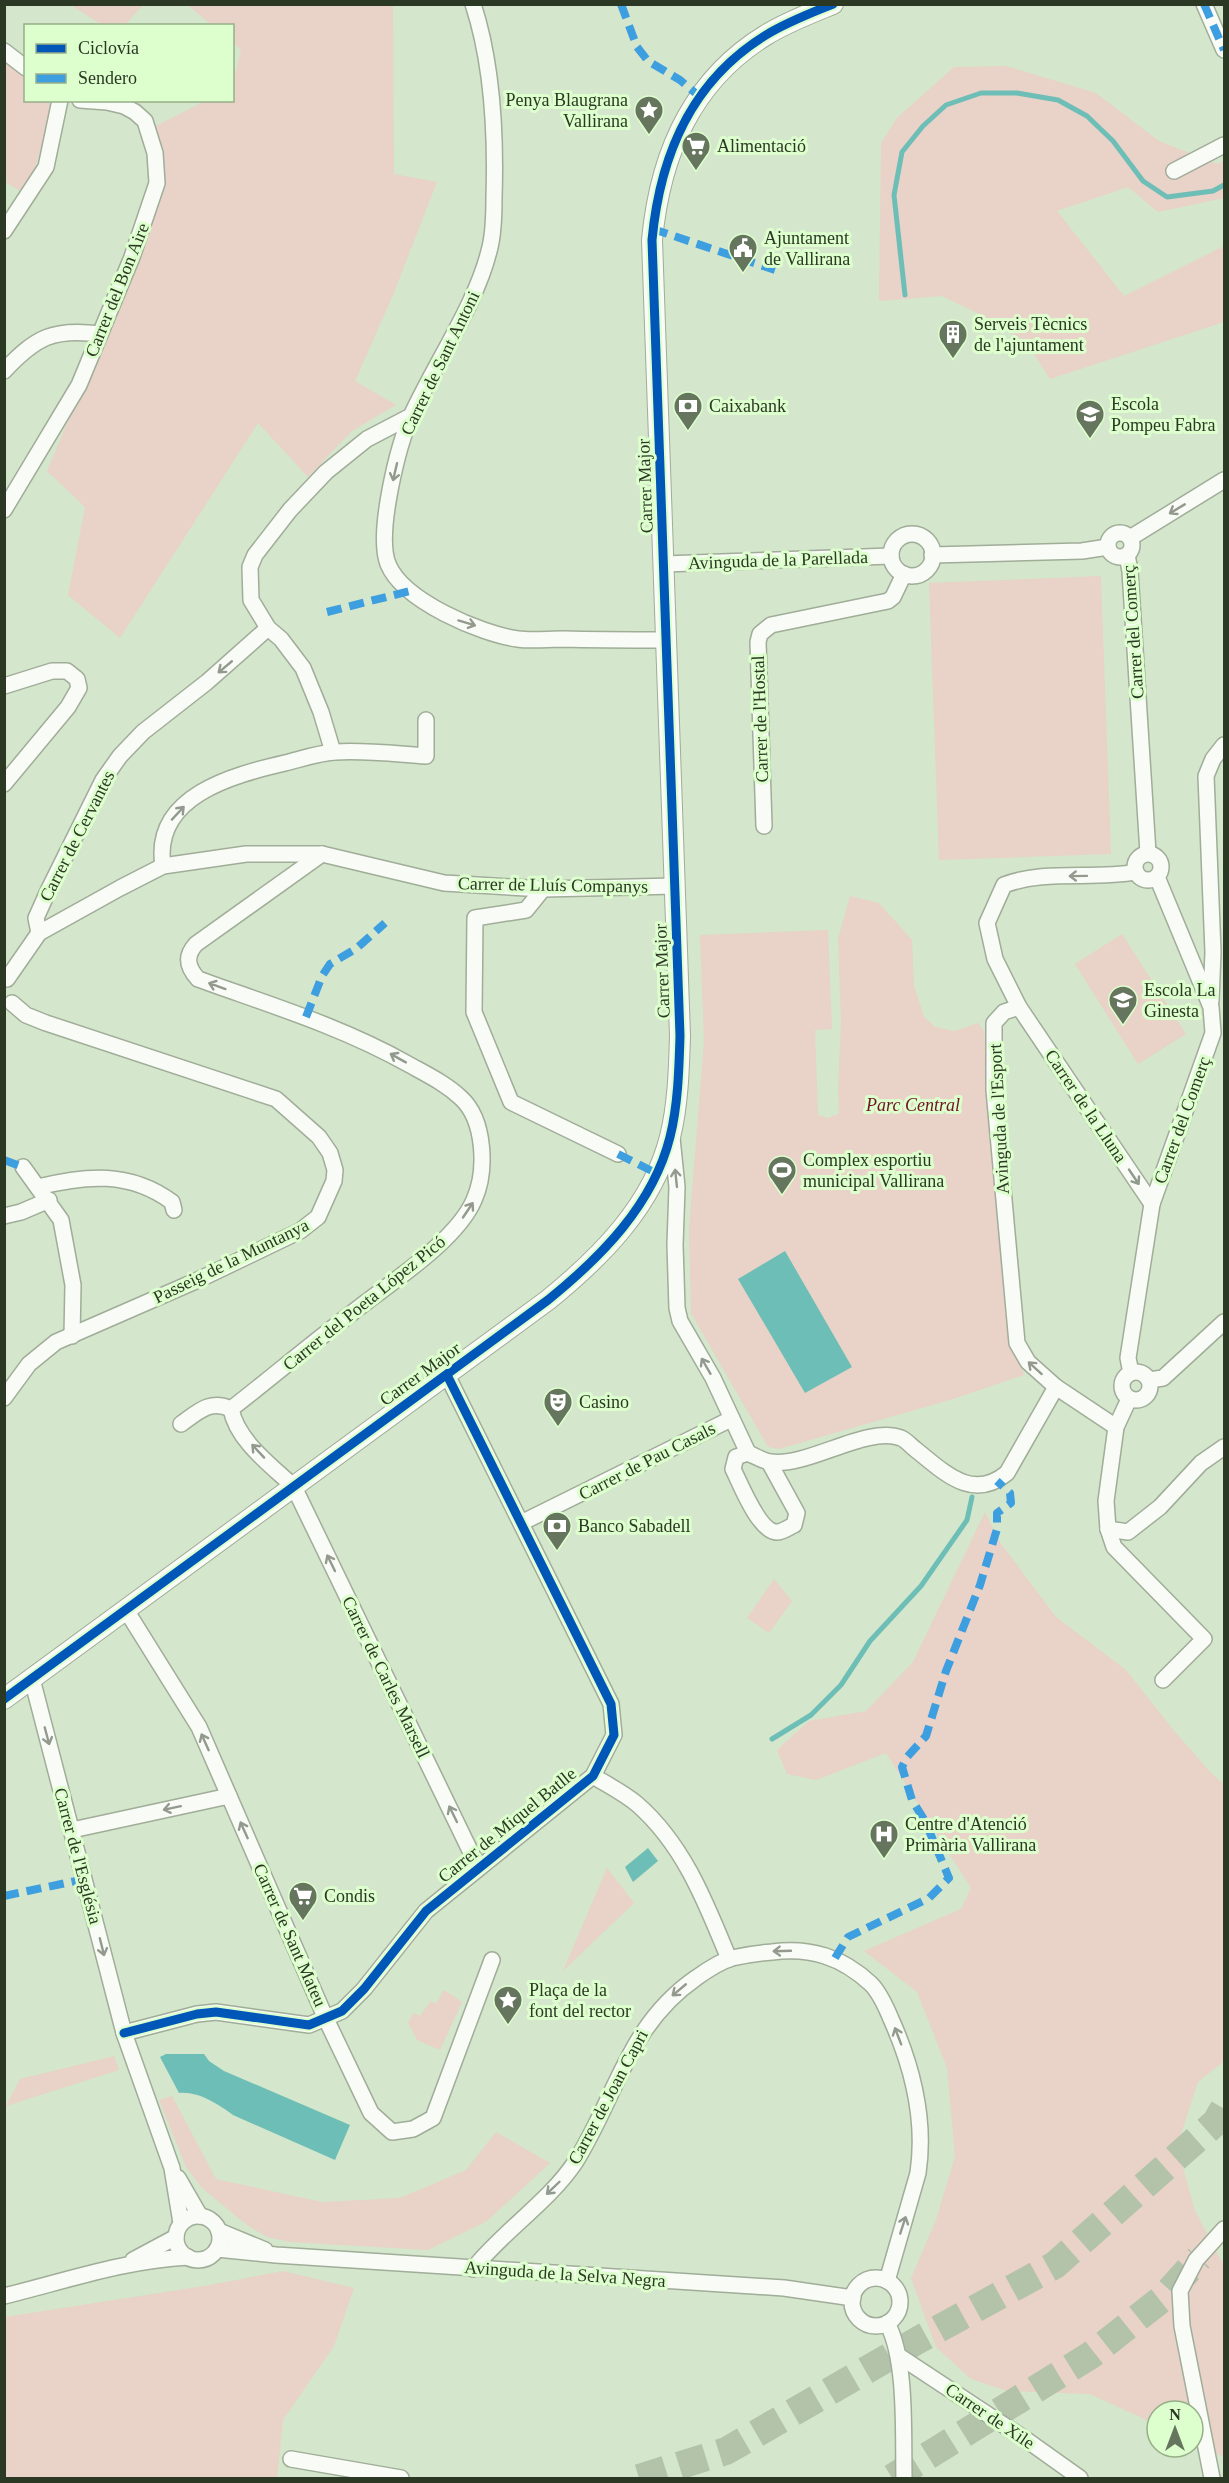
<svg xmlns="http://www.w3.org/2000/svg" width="1229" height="2483" font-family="'Times New Roman',serif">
<rect width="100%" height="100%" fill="#d4e6cb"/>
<g fill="#e9d2c7">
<path d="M71,5h72l-19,21 -22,-1z"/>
<path d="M187,5h206l1,169 43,8 -44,113 -38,86 41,24 -44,26 -44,46 -50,-54 -138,215 -52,-43 17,-88 -38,-36 56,-133 58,-159 -9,-51 53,-27 27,-1 1,-17 8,-33 -8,-8 -1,-16 -20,-1z"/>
<path d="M4,50l21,23 1,27 21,1 7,8 -28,85 -21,-12z"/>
<path d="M1006,66l90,27 63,48 58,23 7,-3v37l-66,14 -30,-25 -71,24 67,85 100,-50v76l-174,57 -24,-37 -42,-26 -42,-20 -63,5 2,-158 16,-25 57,-51z"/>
<path d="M1101,576l10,278 -172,6 -10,-277z"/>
<path d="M850,896l29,7 33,37 2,46 10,31 11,10 20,4 23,-8 6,8c4,74 8,149 17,223 5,41 9,82 23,121l-71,24 -174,50 -11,-2 -77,-134 -2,-84 15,-188 -4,-106 128,-5 4,99 -17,1 3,85 10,3 11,-4 -1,-24 3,-67 -3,-84z"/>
<path d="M1122,934l64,100 -48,30 -63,-100z"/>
<path d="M985,1512l14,29 57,76 70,53 49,62 36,41 13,11v277l-26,21 -21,64 18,65 29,55v191l-31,-15v-31h-36v14l-67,-31 -83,-3 -36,-12 -35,-32 -25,-69 25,-58 19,-64 -8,-88 -30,-76 -53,-41 97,-42 10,-21 -85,-135 -70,27 -29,-6 -10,-24 32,-29 57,-10 47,-49z"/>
<path d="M774,1579l18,22 -23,32 -22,-15z"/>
<path d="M607,1868l27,35 -71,68z"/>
<path d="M444,1990l18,12 -22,48 -23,-10 -9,-18 6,-9 6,3 11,-15 5,3z"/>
<path d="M114,2056l5,14 -113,36 14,-27z"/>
<path d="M172,2096l44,83 106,23 78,-4 66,-28 30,-38 54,31 -63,58 -59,29 -138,-8 -23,-5 -20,-12 -45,-37 -16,-21 -27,-67z"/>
<path d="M283,2271l71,17 -20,58 -51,74 -6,58h-272v-161l199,-31z"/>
</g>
<g fill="#6dbeb6">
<path d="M785,1251l67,116 -47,26 -67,-114z"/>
<path d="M648,1848l10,13 -25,21 -8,-15z"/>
<path d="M166,2054h38l5,7 15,10 126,54 -15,35 -102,-45c-15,-11 -35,-24 -54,-22l-19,-36z"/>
</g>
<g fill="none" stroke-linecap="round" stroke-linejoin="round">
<g stroke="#6dbeb6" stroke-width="5">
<path d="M905,295l-11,-100 8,-43 21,-26 23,-21 35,-12h36l41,7 29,16 26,25 30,40 24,16 46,-6 11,-6"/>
<path d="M772,1739l39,-24 30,-30 29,-44 51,-55 46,-66 5,-23"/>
</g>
<g stroke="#b2c3aa" stroke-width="28" stroke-dasharray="28 14" stroke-linecap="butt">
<path d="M639,2478l87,-27 194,-112 135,-74 161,-143 8,-14"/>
<path d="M892,2478l199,-123 73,-58 35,-39"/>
</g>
<g stroke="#a0ad98" stroke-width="18">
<g id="minor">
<path d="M473,4c20,61 23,130 21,193 0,16 0,34 -4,50 -12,54 -54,115 -78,167 -14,31 -36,119 -24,150 15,37 93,70 130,75 14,2 30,0 45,0 35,1 69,1 104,1"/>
<path d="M1204,4l20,46"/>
<path d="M4,51l22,17"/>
<path d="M1174,171l50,-26"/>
<path d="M4,231l42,-64 14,-67"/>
<path d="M4,371c32,-34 49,-43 96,-37"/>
<path d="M4,510l75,-125 53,-128 25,-74 -2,-30 -10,-32 -10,-9 -11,-6 -17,-4 -27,-2"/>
<circle cx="1120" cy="545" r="12"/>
<circle cx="912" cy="555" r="21"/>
<path d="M1130,538l94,-58"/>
<path d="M932,555l150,-4 26,-4"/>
<path d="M1127,555l3,16 18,282"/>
<path d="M664,564l227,-8"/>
<path d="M4,686l48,-15h15l10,8 2,9 -11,19 -64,77"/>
<path d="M333,752l-12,-40 -18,-44 -22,-29 -13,-11 -17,-28 -1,-33 5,-12 35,-45 36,-38 41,-33 44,-23"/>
<path d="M764,826l-6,-184 2,-8 11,-9 117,-24 5,-4 11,-23"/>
<circle cx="1148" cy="867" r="13"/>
<path d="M163,866c-11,-70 70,-91 122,-103 16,-4 33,-10 50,-11 30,-2 61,2 91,4v-36"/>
<path d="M1136,872c-43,8 -91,-3 -132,13l-17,38 8,36 24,48 133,197"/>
<path d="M543,889l-17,21 -51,8 -1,94 37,90 107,52"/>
<path d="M39,933l-3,-15 13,-29 54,-109 17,-24 23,-24 64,-50 61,-54"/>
<path d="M7,979l32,-46 81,-45 43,-22 83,-12h76l122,29 99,6 133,-3"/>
<path d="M1211,1001l2,-49 -7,-176 7,-17 11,-14"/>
<path d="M1019,1007l-15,5 -10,11v67l23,253 11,19 28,25 60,40"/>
<path d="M672,1138l5,49 -2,58 2,63 3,13 33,57 35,75c7,3 15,8 22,9 37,6 96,-37 131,-24 5,2 10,8 14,11 29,23 57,53 92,24l49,-86"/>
<path d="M23,1167l38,53 12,65 -1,51"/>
<path d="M38,1187c48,-12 92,-16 134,15l2,8"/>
<path d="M4,1216l17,-4 28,-12"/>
<circle cx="1136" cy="1386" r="14"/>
<path d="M1131,1373l-3,-15 24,-154 61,-171 -2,-26 -54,-130"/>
<path d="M1149,1380l14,-2 61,-56"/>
<path d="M4,1398l25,-34 27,-22 142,-62 102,-49 18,-14 16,-36 1,-11 -5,-17 -11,-16 -43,-38 -230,-76 -20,-8 -14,-12"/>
<path d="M1129,1399l-13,28 -10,74 2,28 20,3 32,-25 41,-44 23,-16"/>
<path d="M231,1409c41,-32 80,-65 121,-96 36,-29 104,-71 122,-113 13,-29 11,-80 -13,-102 -16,-15 -35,-24 -53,-34 -68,-38 -138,-59 -210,-85 -11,-12 -13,-23 -2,-35l126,-90"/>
<path d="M231,1409c6,32 41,57 63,78l184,380"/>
<path d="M181,1424c17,-12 29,-25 50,-15"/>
<path d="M748,1453l-12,4 -3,12c7,14 26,63 44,63 6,0 12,-5 17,-7l3,-12 -28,-51"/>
<path d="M521,1523l210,-104"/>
<path d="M1108,1529l6,18 90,92 -41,41"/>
<path d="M126,1610l73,117 127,292 45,94 21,19 21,-3 20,-11 59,-158"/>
<path d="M32,1679l92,354 48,135 9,55"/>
<path d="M593,1776c15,9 31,17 44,28 47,41 69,99 92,155"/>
<path d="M72,1830l157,-34"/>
<path d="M124,2033l73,-19 19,-2 93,13 33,-14 22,-22 62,-78 167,-135 21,-41 -3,-31 -164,-329"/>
<path d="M178,2178l22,38"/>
<circle cx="198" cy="2238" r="22"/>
<path d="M219,2231l46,19"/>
<path d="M217,2249l59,6 508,33 69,10"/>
<path d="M133,2260l43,-23"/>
<path d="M473,2269c31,-39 76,-67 103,-108 41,-66 52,-136 120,-183 11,-8 23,-16 36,-20 13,-3 26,-5 40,-6 39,-5 70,5 99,32 9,9 15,23 20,35 22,49 35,100 27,154l-31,108"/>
<circle cx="876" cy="2302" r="24"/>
<path d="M4,2296c61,-15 122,-36 184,-39"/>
<path d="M887,2323c20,36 16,113 17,155"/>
<path d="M899,2356l129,85 52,37"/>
<path d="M291,2459l110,19"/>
<path d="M1212,2478l-30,-152 -2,-35 16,-31 28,-31"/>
</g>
</g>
<g stroke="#a0ad98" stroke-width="22">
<path id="tertiary" d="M4,1699l544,-399c53,-43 105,-95 122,-163 8,-32 9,-68 10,-101l-28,-796c8,-85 39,-159 114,-205 21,-13 45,-22 67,-31"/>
</g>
<use href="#minor" stroke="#f9fbf7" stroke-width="15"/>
<use href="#tertiary" stroke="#f9fbf7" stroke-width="20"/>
<g stroke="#3d9ee0" stroke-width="8" stroke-dasharray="15 8" stroke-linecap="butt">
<path d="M621,4l16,43 11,14 32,19 20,17"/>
<path d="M1204,4l20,46"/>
<path d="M653,229l122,41"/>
<path d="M327,612l83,-21"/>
<path d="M306,1017l16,-41 8,-12 27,-16 28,-25"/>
<path d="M618,1154l40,20"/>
<path d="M4,1160l19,7"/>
<path d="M4,1896l81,-17"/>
<path d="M835,1958l13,-21 81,-39 20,-20 -24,-57 -13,-21 -10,-33 5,-10 19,-21 20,-65 34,-86 17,-56v-16l14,-10 -1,-10 -13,-12"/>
</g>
<g stroke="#ddffcd" stroke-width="13">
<g id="cycleway">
<path d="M4,1699l544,-399c53,-43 105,-95 122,-163 8,-32 9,-68 10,-101l-28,-796c8,-85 39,-159 114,-205 21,-13 45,-22 67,-31"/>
<path d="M124,2033l73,-19 19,-2 93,13 33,-14 22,-22 62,-78 167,-135 21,-41 -3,-31 -164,-329"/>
</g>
</g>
<use href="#cycleway" stroke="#0057b8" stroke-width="9"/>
</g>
<defs><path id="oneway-shaft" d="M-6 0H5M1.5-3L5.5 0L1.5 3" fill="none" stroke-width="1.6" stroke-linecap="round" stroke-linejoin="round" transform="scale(1.5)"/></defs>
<g stroke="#929a8e">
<use href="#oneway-shaft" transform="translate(395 472) rotate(103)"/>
<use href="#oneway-shaft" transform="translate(1177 509) rotate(149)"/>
<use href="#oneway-shaft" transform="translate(467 623) rotate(17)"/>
<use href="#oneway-shaft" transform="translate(225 667) rotate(140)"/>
<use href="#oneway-shaft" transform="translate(178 813) rotate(-47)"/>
<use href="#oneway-shaft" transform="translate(1078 876) rotate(179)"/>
<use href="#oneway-shaft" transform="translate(217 986) rotate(-160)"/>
<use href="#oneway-shaft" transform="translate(398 1058) rotate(-151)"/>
<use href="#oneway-shaft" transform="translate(1134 1177) rotate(56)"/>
<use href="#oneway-shaft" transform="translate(676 1178) rotate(-96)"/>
<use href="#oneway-shaft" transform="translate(468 1210) rotate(-56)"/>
<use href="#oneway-shaft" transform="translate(706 1366) rotate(-120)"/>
<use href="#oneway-shaft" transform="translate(1035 1368) rotate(-138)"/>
<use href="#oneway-shaft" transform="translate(258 1451) rotate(-133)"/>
<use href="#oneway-shaft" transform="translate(331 1563) rotate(-116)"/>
<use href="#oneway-shaft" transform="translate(47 1736) rotate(75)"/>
<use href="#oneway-shaft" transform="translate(205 1742) rotate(-114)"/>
<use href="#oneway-shaft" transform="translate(172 1808) rotate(168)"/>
<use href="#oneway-shaft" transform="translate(453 1814) rotate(-116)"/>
<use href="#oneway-shaft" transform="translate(244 1830) rotate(-114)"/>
<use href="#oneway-shaft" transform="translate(102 1947) rotate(76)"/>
<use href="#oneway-shaft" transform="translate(782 1951) rotate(178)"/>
<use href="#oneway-shaft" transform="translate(679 1990) rotate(140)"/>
<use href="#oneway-shaft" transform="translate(898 2036) rotate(-111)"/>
<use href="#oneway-shaft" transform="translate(553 2188) rotate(136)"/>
<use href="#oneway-shaft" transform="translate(903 2225) rotate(-72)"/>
</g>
<defs>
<g id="sight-pin" transform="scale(1.5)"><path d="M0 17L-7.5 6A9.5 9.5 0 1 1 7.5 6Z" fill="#66755e" stroke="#ddffcd"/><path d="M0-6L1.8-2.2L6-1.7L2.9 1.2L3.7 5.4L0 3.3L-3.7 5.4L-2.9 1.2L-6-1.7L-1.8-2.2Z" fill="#fff"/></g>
<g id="supermarket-pin" transform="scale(1.5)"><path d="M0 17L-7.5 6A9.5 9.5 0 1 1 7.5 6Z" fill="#66755e" stroke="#ddffcd"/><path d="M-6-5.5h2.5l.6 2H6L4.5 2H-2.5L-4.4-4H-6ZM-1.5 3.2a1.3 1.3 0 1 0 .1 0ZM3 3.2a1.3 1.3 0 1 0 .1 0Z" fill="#fff"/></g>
<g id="civic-pin" transform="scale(1.5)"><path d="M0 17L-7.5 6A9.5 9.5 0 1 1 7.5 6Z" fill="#66755e" stroke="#ddffcd"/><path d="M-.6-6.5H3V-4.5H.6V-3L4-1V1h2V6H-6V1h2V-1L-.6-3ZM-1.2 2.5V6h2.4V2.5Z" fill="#fff"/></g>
<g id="building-pin" transform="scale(1.5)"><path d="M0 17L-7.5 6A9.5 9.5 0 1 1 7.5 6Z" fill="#66755e" stroke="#ddffcd"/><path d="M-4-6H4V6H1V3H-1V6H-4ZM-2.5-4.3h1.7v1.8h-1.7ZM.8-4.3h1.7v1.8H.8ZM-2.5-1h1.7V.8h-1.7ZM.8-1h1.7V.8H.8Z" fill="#fff"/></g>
<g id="bank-pin" transform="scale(1.5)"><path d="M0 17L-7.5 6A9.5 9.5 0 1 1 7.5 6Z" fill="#66755e" stroke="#ddffcd"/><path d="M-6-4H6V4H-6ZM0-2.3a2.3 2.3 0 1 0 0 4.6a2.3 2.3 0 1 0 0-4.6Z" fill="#fff"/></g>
<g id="school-pin" transform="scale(1.5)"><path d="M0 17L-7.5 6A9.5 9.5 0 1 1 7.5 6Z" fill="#66755e" stroke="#ddffcd"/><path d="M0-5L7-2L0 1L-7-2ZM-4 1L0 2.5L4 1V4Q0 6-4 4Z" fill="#fff"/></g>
<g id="stadium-pin" transform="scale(1.5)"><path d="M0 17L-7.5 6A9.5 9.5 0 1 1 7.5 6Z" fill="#66755e" stroke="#ddffcd"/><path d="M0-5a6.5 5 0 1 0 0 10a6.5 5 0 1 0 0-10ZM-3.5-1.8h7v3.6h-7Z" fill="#fff"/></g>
<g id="theatre-pin" transform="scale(1.5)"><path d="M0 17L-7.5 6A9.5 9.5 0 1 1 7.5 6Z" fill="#66755e" stroke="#ddffcd"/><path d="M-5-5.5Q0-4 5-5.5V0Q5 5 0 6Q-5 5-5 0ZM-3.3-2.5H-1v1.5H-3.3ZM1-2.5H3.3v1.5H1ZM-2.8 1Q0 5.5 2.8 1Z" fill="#fff"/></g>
<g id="hospital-pin" transform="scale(1.5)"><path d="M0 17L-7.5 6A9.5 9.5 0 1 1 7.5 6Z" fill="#66755e" stroke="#ddffcd"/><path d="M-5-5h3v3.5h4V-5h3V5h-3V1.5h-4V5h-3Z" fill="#fff"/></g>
</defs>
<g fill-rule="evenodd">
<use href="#sight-pin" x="649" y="110"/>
<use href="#supermarket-pin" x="696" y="146"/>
<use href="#civic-pin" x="743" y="248"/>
<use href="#building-pin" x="953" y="334"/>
<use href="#bank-pin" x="688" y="406"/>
<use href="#school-pin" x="1090" y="414"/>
<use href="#school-pin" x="1123" y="1000"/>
<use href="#stadium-pin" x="782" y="1170"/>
<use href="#theatre-pin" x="558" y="1402"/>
<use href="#bank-pin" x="557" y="1526"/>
<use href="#hospital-pin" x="884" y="1834"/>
<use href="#supermarket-pin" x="303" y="1896"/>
<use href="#sight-pin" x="508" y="2000"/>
</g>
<g text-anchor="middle" stroke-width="6" stroke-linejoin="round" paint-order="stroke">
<g font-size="18" fill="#2b3824" stroke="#ddffcd" text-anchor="start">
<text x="628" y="106" text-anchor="end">Penya Blaugrana<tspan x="628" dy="21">Vallirana</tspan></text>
<text x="717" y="152">Alimentació</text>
<text x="764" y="244">Ajuntament<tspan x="764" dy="21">de Vallirana</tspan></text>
<text x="974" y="330">Serveis Tècnics<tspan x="974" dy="21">de l'ajuntament</tspan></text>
<text x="1111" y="410">Escola<tspan x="1111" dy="21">Pompeu Fabra</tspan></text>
<text x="709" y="412">Caixabank</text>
<text x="1144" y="996">Escola La<tspan x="1144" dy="21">Ginesta</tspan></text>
<text x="803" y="1166">Complex esportiu<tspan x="803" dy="21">municipal Vallirana</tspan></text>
<text x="579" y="1408">Casino</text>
<text x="578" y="1532">Banco Sabadell</text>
<text x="905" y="1830">Centre d'Atenció<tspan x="905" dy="21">Primària Vallirana</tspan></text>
<text x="324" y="1902">Condis</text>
<text x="529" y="1996">Plaça de la<tspan x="529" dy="21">font del rector</tspan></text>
</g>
<g font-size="18" fill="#2b3824" stroke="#ddffcd">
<text transform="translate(117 290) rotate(-68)" y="6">Carrer del Bon Aire</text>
<text transform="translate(440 363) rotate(-64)" y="6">Carrer de Sant Antoni</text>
<text transform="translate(645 486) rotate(-92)" y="6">Carrer Major</text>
<text transform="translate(778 560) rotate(-2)" y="6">Avinguda de la Parellada</text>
<text transform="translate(1133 632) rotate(-94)" y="6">Carrer del Comerç</text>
<text transform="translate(760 719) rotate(-92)" y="6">Carrer de l'Hostal</text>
<text transform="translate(77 836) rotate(-63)" y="6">Carrer de Cervantes</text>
<text transform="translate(553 885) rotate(1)" y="6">Carrer de Lluís Companys</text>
<text transform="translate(662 971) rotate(-92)" y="6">Carrer Major</text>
<text transform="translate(1086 1106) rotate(56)" y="6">Carrer de la Lluna</text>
<text transform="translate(999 1119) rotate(-93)" y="6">Avinguda de l'Esport</text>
<text transform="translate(1182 1120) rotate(-70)" y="6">Carrer del Comerç</text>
<text transform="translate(231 1261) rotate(-26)" y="6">Passeig de la Muntanya</text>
<text transform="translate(364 1303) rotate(-39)" y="6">Carrer del Poeta López Picó</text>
<text transform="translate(420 1374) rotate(-36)" y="6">Carrer Major</text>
<text transform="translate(647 1461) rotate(-27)" y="6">Carrer de Pau Casals</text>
<text transform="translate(386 1677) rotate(64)" y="6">Carrer de Carles Marsell</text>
<text transform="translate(507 1825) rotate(-39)" y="6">Carrer de Miquel Batlle</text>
<text transform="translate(78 1856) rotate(75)" y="6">Carrer de l'Església</text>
<text transform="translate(290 1935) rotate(66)" y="6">Carrer de Sant Mateu</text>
<text transform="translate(608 2097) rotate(-62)" y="6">Carrer de Joan Capri</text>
<text transform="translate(565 2274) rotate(4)" y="6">Avinguda de la Selva Negra</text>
<text transform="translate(990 2416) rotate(34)" y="6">Carrer de Xile</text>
</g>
<g font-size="18" font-style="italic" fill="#711327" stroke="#ddffcd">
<text x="913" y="1111">Parc Central</text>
</g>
</g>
<rect width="1229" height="2483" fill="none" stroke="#2b3824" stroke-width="12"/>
<rect x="24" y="24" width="210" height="78" fill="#ddffcd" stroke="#96af89" stroke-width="1.5"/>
<rect x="36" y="44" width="30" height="9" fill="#0057b8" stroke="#96af89" stroke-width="1.5"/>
<text x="78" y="54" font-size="18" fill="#2b3824">Ciclovía</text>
<rect x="36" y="74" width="30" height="9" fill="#3d9ee0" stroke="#96af89" stroke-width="1.5"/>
<text x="78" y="84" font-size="18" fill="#2b3824">Sendero</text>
<g transform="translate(1175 2429)"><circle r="28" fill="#ddffcd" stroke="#96af89" stroke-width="1.5"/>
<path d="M0-4.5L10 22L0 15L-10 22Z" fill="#66755e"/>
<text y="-9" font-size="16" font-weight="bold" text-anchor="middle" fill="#2b3824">N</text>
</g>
</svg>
